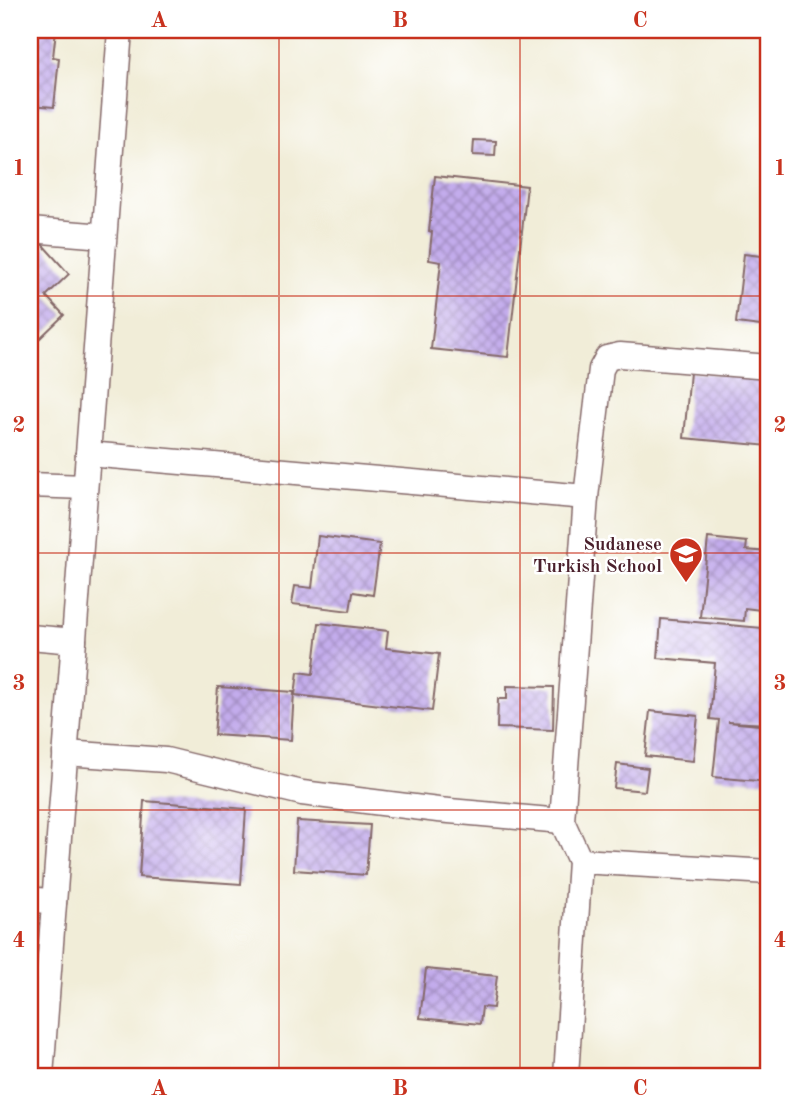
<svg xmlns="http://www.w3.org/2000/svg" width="799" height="1106" font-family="'Old Standard TT',serif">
<defs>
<pattern id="building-cross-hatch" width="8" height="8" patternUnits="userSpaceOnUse" patternTransform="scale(1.75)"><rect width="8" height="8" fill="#c3acec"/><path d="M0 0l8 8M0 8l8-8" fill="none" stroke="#a08bbf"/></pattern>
</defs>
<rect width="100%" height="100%" fill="#fff"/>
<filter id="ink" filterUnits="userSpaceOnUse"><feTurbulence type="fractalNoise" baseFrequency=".0143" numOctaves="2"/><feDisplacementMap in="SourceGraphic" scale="14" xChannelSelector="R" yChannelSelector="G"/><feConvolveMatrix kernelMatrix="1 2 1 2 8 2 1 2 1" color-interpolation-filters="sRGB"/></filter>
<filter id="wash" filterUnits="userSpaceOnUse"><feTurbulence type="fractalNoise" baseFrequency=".00686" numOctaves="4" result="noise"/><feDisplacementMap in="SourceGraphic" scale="28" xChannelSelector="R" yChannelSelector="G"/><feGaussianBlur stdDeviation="1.57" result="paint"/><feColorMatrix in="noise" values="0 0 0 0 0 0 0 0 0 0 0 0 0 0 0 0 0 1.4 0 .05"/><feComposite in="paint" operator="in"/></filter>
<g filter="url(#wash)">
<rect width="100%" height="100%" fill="#f1edd8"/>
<g id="blocks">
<g fill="url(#building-cross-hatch)">
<path d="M30,30h26l-3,27 6,1 -5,49 -24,-2z"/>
<path d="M474,140l22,1 -1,15 -22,-1z"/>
<path d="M435,176l92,10 -19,171 -77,-8 10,-87 -12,-2 3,-28 -3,-1z"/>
<path d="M42,244l27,30 -23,22 18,19 -25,24 -9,-9v-74z"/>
<path d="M744,254l25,3v70l-33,-4z"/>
<path d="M690,372l79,7v67l-85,-8z"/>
<path d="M318,536l62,8 -7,51 -20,-3 -3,19 -58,-7 3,-18 17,2z"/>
<path d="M708,538l39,4 -1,8 23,2v59l-24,-3 -1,13 -44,-4z"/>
<path d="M661,619l101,9 1,-9h6v105l-41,-2 41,4v56l-56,-5 6,-57 -9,-1 5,-56 -57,-5z"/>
<path d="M319,623l69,8 -2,17 53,6 -7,57 -137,-16 3,-23 15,2z"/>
<path d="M507,686l47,1 -1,43 -56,-2 1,-29h9z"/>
<path d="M218,687l76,5 -3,48 -77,-5z"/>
<path d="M650,711l48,5 -5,45 -48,-5z"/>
<path d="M617,764l31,4 -3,23 -31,-3z"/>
<path d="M144,801l102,8 -5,75 -102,-7z"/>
<path d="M297,821l73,4 -4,50 -72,-5z"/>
<path d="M426,969l71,7 -4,32 -11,-1 -2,17 -60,-6z"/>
</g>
</g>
</g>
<g filter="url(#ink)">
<use href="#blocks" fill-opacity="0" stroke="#846768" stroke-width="2"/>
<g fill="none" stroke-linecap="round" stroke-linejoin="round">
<g stroke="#846768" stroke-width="27">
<g id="street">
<path d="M30,230l74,6"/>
<path d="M88,454l498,43"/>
<path d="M30,485l55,2"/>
<path d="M30,637l44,4"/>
<path d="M65,753l101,7 136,33 136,17 124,11"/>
<path d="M580,861l189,11"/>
<path d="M30,899l24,3"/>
<path d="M41,1076l79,-1046"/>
<path d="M566,1076l14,-215 -18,-40 24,-324 15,-128 6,-11 13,-3 149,12"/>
</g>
</g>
<use href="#street" stroke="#fff" stroke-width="24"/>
</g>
</g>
<path fill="none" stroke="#c8321e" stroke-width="2" stroke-opacity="0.55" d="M279,30v1046M520,30v1046M30,296h739M30,553h739M30,810h739"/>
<defs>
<g id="school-pin" transform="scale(1.75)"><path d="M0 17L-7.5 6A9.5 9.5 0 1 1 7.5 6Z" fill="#c8321e" stroke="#fff"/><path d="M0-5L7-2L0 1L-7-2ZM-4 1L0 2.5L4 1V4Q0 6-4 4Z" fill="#fff"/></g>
</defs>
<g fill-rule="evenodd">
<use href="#school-pin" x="686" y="554"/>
</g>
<g text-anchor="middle" stroke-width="5" stroke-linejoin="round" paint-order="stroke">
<g font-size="19" font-weight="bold" fill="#4a1f2b" stroke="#fff" text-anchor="end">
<text x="662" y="550">Sudanese<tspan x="662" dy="22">Turkish School</tspan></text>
</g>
</g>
<rect width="799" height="1106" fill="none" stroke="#fff" stroke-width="77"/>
<rect x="38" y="38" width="722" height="1030" fill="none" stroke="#c8321e" stroke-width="2.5"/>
<g font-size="23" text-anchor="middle" font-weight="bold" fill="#c8321e">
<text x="159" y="27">A</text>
<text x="400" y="27">B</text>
<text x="640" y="27">C</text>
<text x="19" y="175">1</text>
<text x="780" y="175">1</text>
<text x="19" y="432">2</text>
<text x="780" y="432">2</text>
<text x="19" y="690">3</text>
<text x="780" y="690">3</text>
<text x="19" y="947">4</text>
<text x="780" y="947">4</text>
<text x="159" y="1095">A</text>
<text x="400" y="1095">B</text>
<text x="640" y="1095">C</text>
</g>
</svg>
